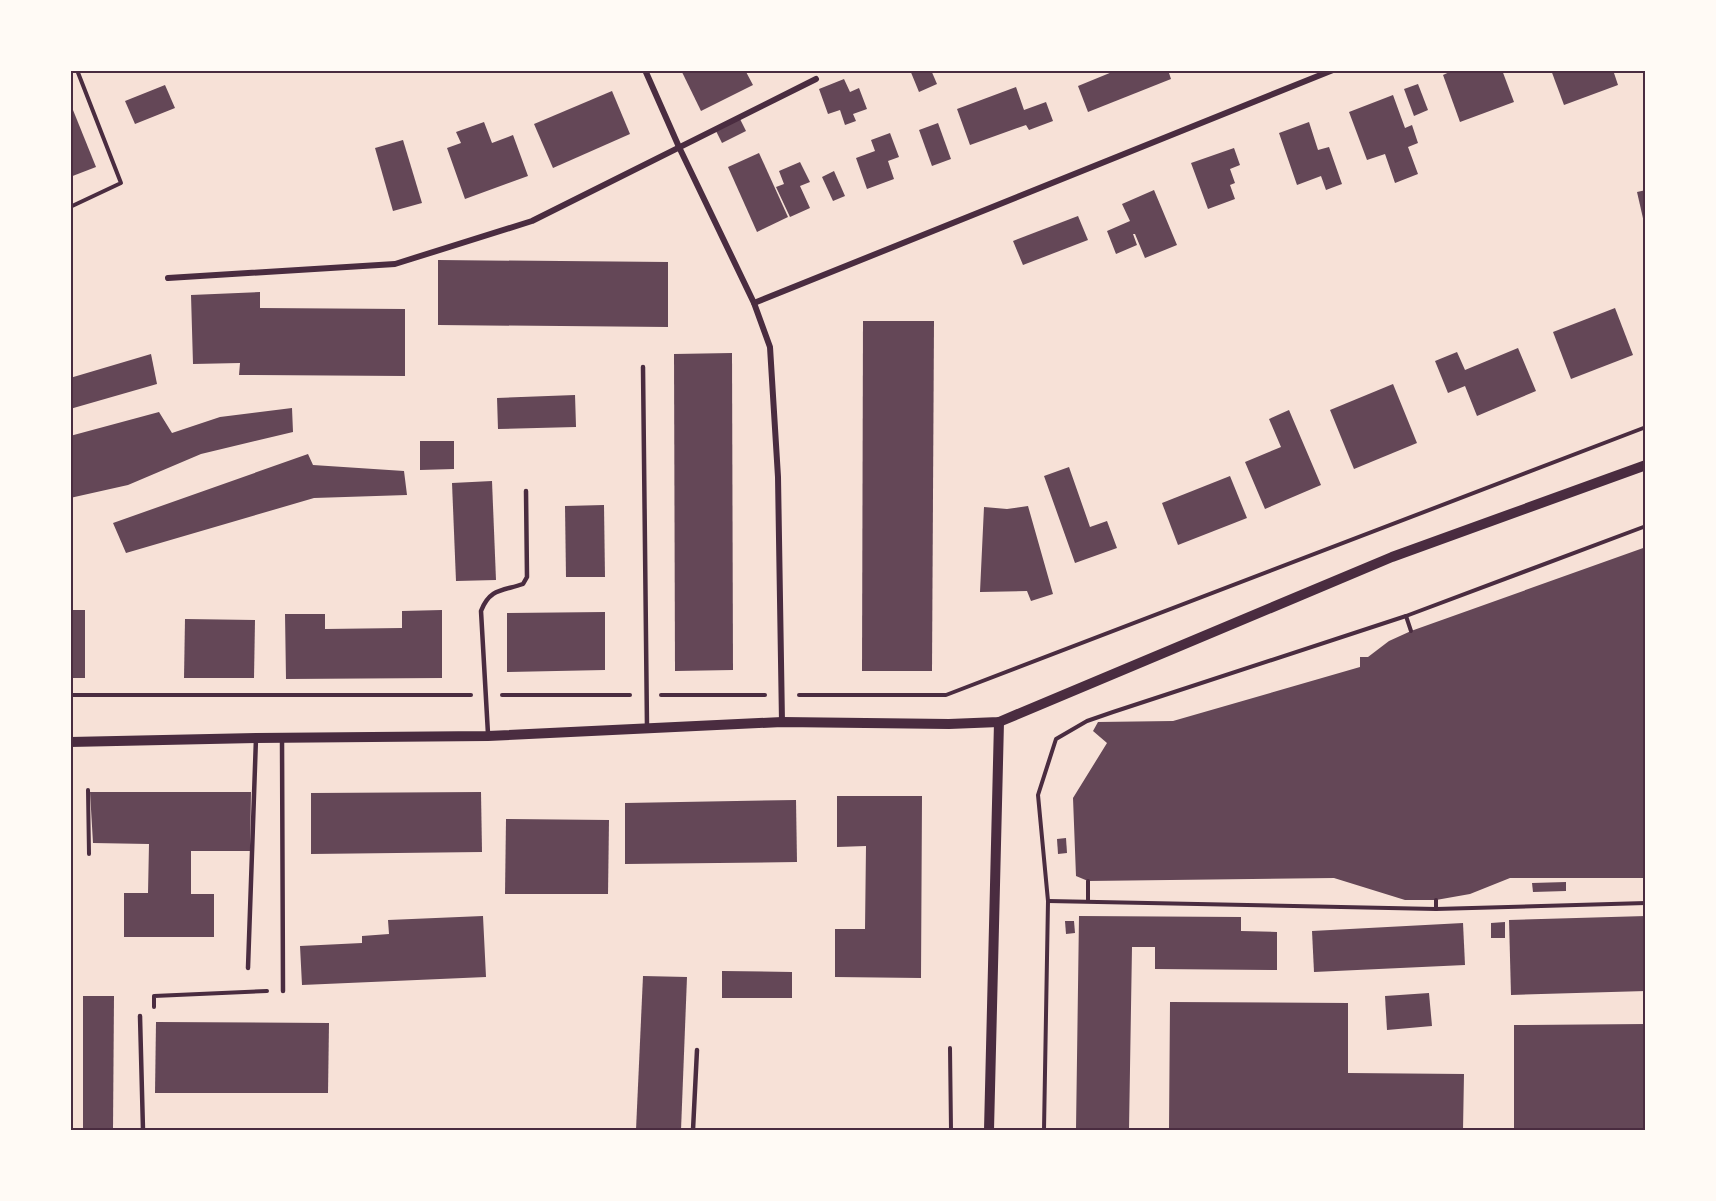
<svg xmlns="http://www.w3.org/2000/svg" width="1716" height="1201" font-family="'Sofia Sans Condensed',sans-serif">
<rect width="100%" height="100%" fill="#f7e1d7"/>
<g fill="#644757">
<path d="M681,70h64l8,15 -52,26z"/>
<path d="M910,70h21l6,14 -18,8z"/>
<path d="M1117,70h51l3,9 -83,33 -10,-26z"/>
<path d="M1454,70h48l12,32 -54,20 -17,-47z"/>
<path d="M1551,70h62l5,15 -54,20z"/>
<path d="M844,79l6,13 9,-4 8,21 -14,5 3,7 -11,4 -5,-15 -12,4 -9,-25z"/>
<path d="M1418,84l10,26 -14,6 -10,-27z"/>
<path d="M165,85l10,23 -40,16 -10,-23z"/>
<path d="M1016,87l8,23 22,-8 7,19 -24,9 -3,-5 -56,20 -13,-36z"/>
<path d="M612,91l18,43 -77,34 -19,-44z"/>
<path d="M1393,95l12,33 7,-3 6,18 -10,4 10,27 -23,9 -10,-29 -18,6 -18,-48z"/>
<path d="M73,110l23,57 -26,10v-66z"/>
<path d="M740,119l6,12 -24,12 -6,-12z"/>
<path d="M484,122l8,21 21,-8 15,41 -63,23 -18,-51 14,-5 -5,-11z"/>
<path d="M1309,122l9,28 11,-3 13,37 -16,6 -5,-14 -24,9 -18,-52z"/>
<path d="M938,123l13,36 -19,7 -13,-36z"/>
<path d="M890,133l9,24 -11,4 6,18 -27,10 -11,-31 19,-7 -4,-11z"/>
<path d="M403,140l19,63 -29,8 -18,-63z"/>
<path d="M1234,148l6,17 -10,4 5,14 -5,2 5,14 -27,10 -17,-46z"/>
<path d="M759,153l29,64 -31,15 -29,-65z"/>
<path d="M800,162l10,20 -10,4 10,22 -20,9 -14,-30 8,-3 -5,-13z"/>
<path d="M834,171l11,25 -12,5 -11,-24z"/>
<path d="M1154,190l23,55 -32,13 -10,-24h-2l4,11 -21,9 -9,-23 23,-10 -8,-17z"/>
<path d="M1646,190v37h-1l-8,-35z"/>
<path d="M1078,216l10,24 -65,25 -10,-24z"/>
<path d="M438,260l230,2v65l-230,-2z"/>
<path d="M260,292v16l145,1v67l-166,-1 1,-12 -47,1 -2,-69z"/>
<path d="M1615,308l18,47 -62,24 -18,-47z"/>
<path d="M863,321h71l-2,350h-70z"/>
<path d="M1518,348l18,43 -59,25 -12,-30 -17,7 -13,-32 22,-9 8,18z"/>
<path d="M732,353l1,317 -58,1 -1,-317z"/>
<path d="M151,354l6,30 -87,25v-31z"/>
<path d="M1393,384l24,59 -63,26 -24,-59z"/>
<path d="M575,395l1,32 -78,2 -1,-31z"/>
<path d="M292,408l1,24 -92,22 -73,31 -58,13v-62l89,-24 13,21 48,-16z"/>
<path d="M1289,410l32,75 -56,24 -20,-47 36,-15 -12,-28z"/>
<path d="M420,441h34v28l-34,1z"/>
<path d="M308,454l5,11 91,6 3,24 -93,3 -188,55 -13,-30z"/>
<path d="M1069,467l21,60 17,-6 10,27 -42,15 -31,-87z"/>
<path d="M1230,476l17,42 -69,27 -16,-42z"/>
<path d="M492,481l4,99 -40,1 -4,-98z"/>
<path d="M604,505l1,72h-39l-1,-71z"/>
<path d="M1028,506l25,88 -22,7 -4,-10 -47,1 4,-85 23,2z"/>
<path d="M1646,547v331h-136l-40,16 -34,6h-31l-71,-22 -246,3 -12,-5 -3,-78 34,-55 -14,-12 5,-9 75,-1 187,-54v-10h8l21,-16 22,-10z"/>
<rect x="70" y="610" width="15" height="68"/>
<path d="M442,610v68l-156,1 -1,-65h40v15l77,-1v-17z"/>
<path d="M605,612v58l-98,2v-59z"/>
<path d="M185,619l70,1 -1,58h-70z"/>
<path d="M90,792h161l-1,59h-59v43h23v43h-90v-44h24l1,-49 -56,-1z"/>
<path d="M481,792l1,60 -171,2v-61z"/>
<path d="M837,796h85l-1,182 -86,-1v-48h30l1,-83 -29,1z"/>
<path d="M796,800l1,62 -172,2v-61z"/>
<path d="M506,819l103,1 -1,74h-103z"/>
<path d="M1066,838l1,15 -9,1 -1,-15z"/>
<path d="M1566,882v9l-33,1 -1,-9z"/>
<path d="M483,916l3,61 -184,8 -2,-39 62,-3v-7l27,-2 -1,-14z"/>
<path d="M1079,916l162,1v14l36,1v38l-122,-1v-22h-23l-3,183h-53z"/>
<path d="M1646,916v75l-135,4 -2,-75z"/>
<path d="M1065,921h9l1,12 -9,1z"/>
<path d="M1505,922v16h-14v-15z"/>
<path d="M1463,923l2,42 -151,7 -2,-41z"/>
<path d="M722,971l70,1v26h-70z"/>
<path d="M643,976l44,1 -6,153h-45z"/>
<path d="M1429,993l3,33 -45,4 -2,-34z"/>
<path d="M83,996h31l-1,134h-30z"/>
<path d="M1170,1002l178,1v70l116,1 -1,56h-294z"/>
<path d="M156,1022l173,1 -1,70h-173z"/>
<path d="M1646,1024v106h-132v-105z"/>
</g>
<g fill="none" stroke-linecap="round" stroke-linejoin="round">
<g stroke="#4a2c40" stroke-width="4">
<path d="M70,207l51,-24 -44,-113"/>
<path d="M1406,616l5,15"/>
<path d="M70,695h401"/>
<path d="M502,695h128"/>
<path d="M661,695h104"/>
<path d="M799,695h147l700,-268"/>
<path d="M88,790l1,64"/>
<path d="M1048,901l388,8 210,-6"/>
<path d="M1088,901v-20"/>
<path d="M1436,909v-9"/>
<path d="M154,1007v-11l113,-5"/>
<path d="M950,1048l1,82"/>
<path d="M1044,1130l4,-229 -10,-106 18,-56 31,-18 26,-9 293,-96 240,-90"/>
</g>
<g stroke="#4a2c40" stroke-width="4.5">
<path d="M643,367l4,360"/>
<path d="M488,734l-7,-123c9,-23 22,-20 42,-27l4,-7 -1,-86"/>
<path d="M282,738l1,253"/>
<path d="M248,968l8,-230"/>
<path d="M140,1016l3,114"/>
<path d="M693,1130l4,-80"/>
</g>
<g stroke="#4a2c40" stroke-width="6">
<path d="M645,70l34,77 75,156 16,44 8,130 4,245"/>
<path d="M168,278l227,-14 137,-43 284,-142"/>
<path d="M754,303l579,-233"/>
</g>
<g stroke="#4a2c40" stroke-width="10">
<path d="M70,742l186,-4 232,-2 294,-14 167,2 50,-2 393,-165 254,-92"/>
<path d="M989,1130l10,-408"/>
</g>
</g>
<rect width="1716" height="1201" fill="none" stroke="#fffaf5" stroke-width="144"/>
<rect x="72" y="72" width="1572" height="1057" fill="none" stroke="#4a2c40" stroke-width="2"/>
</svg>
